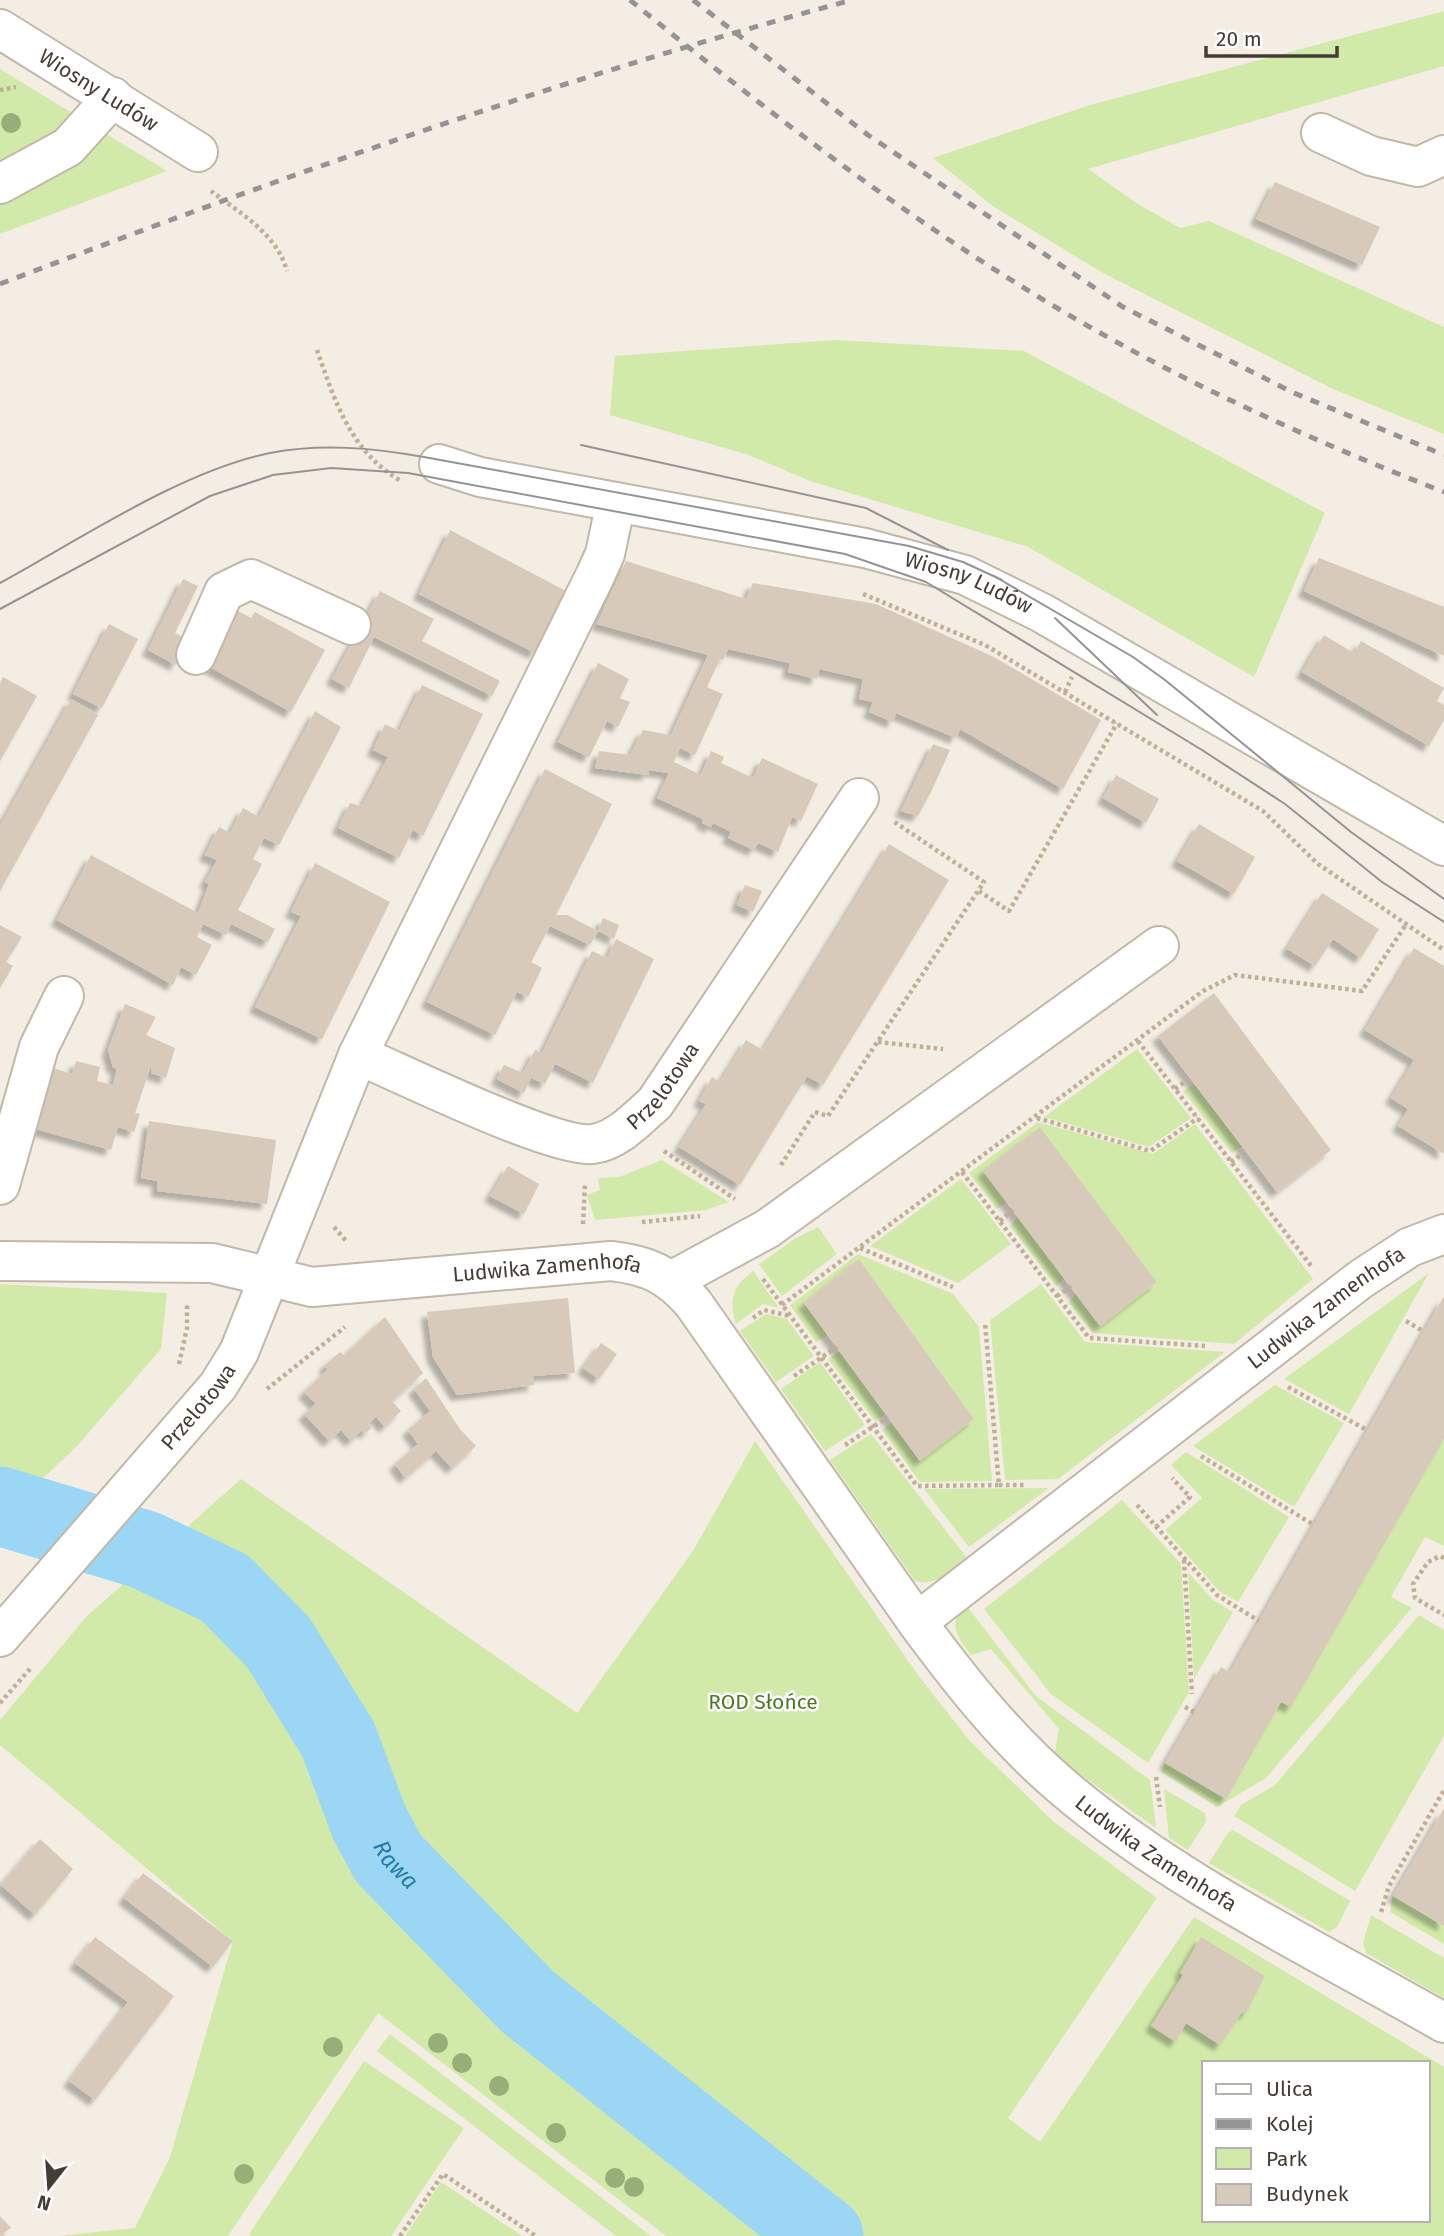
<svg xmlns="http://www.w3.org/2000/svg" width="1444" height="2236" font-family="'Fira Sans',sans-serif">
<defs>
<filter id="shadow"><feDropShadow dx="-6" dy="6" stdDeviation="2" flood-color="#0004"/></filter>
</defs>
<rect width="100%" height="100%" fill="#f3ede3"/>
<g fill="#d2eaa9" fill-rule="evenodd">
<path d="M1444,11v55l-356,103 50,35 42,24 29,-7 235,106v107l-111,-45 -230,-116 -109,-66 -61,-49 157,-53z"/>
<path d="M0,69l167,102 -167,63z"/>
<path d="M835,340l189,11 301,162 -71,164 -226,-130 -218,-66 -61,-26 -139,-40 5,-59z"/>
<path d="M1137,1049l54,69 -42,29 -105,-30z"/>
<path d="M1194,1084l48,62 -10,7 -49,-62z"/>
<path d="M1038,1122l115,32 42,-30 118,155 -79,65 -141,-11 -24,-30 7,-10 25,33 56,-44 -117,-155 -57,44 24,31 -10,7 -28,-36z"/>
<path d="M662,1160l67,42 -23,8 -111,10 -8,-25 13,-5 -2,-12 21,-1z"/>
<path d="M961,1179l50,65 -53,39 -88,-37z"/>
<path d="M1018,1217l47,62 -9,7 -46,-60z"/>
<path d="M818,1227l19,27 -55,42 -23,-32 37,-26z"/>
<path d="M858,1254l95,40 26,33 13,154 -72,1 -38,-52 10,-7 28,37 54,-41 -115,-160 -55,44 24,32 -12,7 -26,-37z"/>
<path d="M753,1271l26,37 -16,-4 -27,20c-8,-24 -3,-38 17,-53z"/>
<path d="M1429,1273l-80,141 -65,-35z"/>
<path d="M0,1284l167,9 -6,56 -84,97 -77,73z"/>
<path d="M1041,1284l44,58 140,10 -167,127 -53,1 -15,-160z"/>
<path d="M766,1314l21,5 27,37 -38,26 -36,-51z"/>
<path d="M840,1351l46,63 -11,7 -47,-62z"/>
<path d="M820,1362l45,63 -40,26 -44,-62z"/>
<path d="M1275,1385l69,38 -50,84 -101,-61z"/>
<path d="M871,1434l96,124c-16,12 -30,29 -52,23l-85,-121z"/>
<path d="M1444,1439v107l-19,-9 -34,60 21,11 -146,170 -49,29 -56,-35 4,-9 116,-61 10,4z"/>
<path d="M755,1441l163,234 51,65 85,82 103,76 -149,220 32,24 154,-225 250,150v169h-778l-288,-223 -150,223h-170l77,-8 35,-71 63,-216 -233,-196v-25l86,-103 155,-138 336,234 116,-162zM1204,2063h224v157h-224z"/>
<path d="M1186,1452l103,65 -51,85 -19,-11 -54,-61 37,-32 -31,-33z"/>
<path d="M1049,1488l-80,59 -45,-58z"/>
<path d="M1122,1500l59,64 8,128 -41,71 -97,-69 -67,-85z"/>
<path d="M1188,1572l25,28 20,12 -39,67z"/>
<path d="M966,1605l70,91 114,84 6,48 -82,-58 -19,-18 4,-23 -68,-80 -20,6c-13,-16 -25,-33 -5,-50z"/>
<path d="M1419,1615l25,15v106l-89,155 -121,-75 7,-11 34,-20z"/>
<path d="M1164,1789l41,24 1,8 -18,29 -19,-12z"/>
<path d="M1233,1830l117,71 -13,26 -8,5 -120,-69 19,-30z"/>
<path d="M1393,1896l51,30v18l-54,-32z"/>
<path d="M1371,1915l73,43v40l-78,-45 -3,-10z"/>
<path d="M390,2034l261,202h-35l-239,-185z"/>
<path d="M364,2061l100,67 -73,108h-139l-3,-2z"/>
<path d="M441,2182l81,54h-117z"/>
</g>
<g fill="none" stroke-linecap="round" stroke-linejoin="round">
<path stroke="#9bd7f4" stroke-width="79" id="s1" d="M0,1506l145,44 80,38 53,54 60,97 31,83 19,36 140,144 296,234"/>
</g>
<g fill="#d8cabb" filter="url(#shadow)">
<path d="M1275,182l105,45 -18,38 -106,-46z"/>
<path d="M450,530l116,61 -31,62 -116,-59z"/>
<path d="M1319,558l125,49v49l-140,-65z"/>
<path d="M626,561l120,38 7,-16 123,21 118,53 107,63 -38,69 -103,-60 -4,9 -60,-25 -3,9 -24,-10 4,-10 -14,-3 4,-20 -44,-10 -2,10 -29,-7 2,-9 -62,-14 -5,11 -3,-1 -13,28 16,7 -28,61 -15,-7 -6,14 27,13 10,-24 13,6 -3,6 32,15 9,-20 56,26 -17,37 -9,-4 -14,35 -20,-9 -4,7 -26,-12 3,-6 -18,-9 -2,4 -9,-4 1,-4 -46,-21 12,-25 -20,-3 -1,5 -53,-7 4,-17 31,4 13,-25 28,5 37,-80 -111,-31z"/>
<path d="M183,579l15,7 -23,47 13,7 -12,25 -28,-15z"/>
<path d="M380,591l54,28 -12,22 78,40 -8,15 -118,-59 -25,51 -17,-9z"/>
<path d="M238,611l13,7 4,-6 70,38 -34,62 -83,-46z"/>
<path d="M109,624l29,15 -36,69 -29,-14z"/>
<path d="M1324,635l30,18 7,-12 83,47 -7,13 7,4v15l-15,26 -127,-74z"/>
<path d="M598,663l31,16 -9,19 10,4 -12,25 -11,-6 -18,36 -31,-15z"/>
<path d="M3,677l34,19 -37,65v-78z"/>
<path d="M422,685l61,29 -60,122 -10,-6 -14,28 -61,-30 12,-25 12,3 26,-49 -15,-7 12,-26 14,7z"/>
<path d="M71,699l27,16 -98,176v-65z"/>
<path d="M315,711l26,16 -62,118 -15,-7 -11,21 9,5 -24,46 37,19 -7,13 -37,-18 -5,11 -23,-11 -6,13 15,8 -16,30 -15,-8 -8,18 -116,-65 34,-65 107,58 11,-29 -4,-2 12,-22 -12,-5 14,-28 11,6 13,-25 16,9z"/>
<path d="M933,744l17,6 -19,42 -13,24 -17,-5z"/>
<path d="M545,769l67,35 -56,111h11l31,16 -8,14 -40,-19 -19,36 11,6 -14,29 -11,-5 -22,43 -68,-33z"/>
<path d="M1116,775l43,24 -13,24 -43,-25z"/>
<path d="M1199,824l56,33 -21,37 -57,-33z"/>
<path d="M889,844l60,36 -126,205 -16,-9 -67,109 -61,-38 27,-43 -7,-3 13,-24 8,5 26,-42 17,10z"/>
<path d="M315,863l75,39 -68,137 -67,-32 46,-91 -10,-4z"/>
<path d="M745,885l17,6 -9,21 -16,-7z"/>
<path d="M1322,893l57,36 -18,29 -28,-19 -18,27 -28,-17z"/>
<path d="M603,918l16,7 -5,14 -16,-8z"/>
<path d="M0,925l22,12 -16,25 7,4 -13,22z"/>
<path d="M616,939l38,20 -61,124 -38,-19 -10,20 -14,-6 -7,15 -27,-14 7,-14 19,8 12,-23 7,3 50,-102 15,7z"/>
<path d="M1414,948l30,18v188l-46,-28 10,-17 -17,-11 23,-38 -49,-30z"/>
<path d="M1214,993l117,157 -54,42 -119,-156z"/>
<path d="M125,1004l31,13 -10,18 29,13 -9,30 -15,-5 1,-10 -17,50 5,1 -6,18 -16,-5 -7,23 -79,-22 18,-61 22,7 4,-13 24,6 -3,14 16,4 4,-16 -4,-2 -5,-17z"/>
<path d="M149,1121l127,19 -9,64 -110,-13 1,-10 -17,-3z"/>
<path d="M1040,1127l117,155 -57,44 -117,-155z"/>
<path d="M508,1166l31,18 -15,30 -34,-18z"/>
<path d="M859,1259l115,160 -54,42 -116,-158z"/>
<path d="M1444,1296v143l-153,268 -10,-5 -55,97 -61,-36 56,-96 9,5z"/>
<path d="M568,1298l7,75 -42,3 1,9 -77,10 -24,-38 -6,-45z"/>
<path d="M385,1317l38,56 -31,28 9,10 -16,16 -9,-10 -8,7 4,3 -6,6 -4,-3 -11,11 -10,-11 -12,11 -25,-27 12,-10 -12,-12 24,-23 -4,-3 16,-14 4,3z"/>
<path d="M601,1343l16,11 -18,25 -16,-11z"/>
<path d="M426,1378l34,51 16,17 -24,22 -16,-17 -31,27 -10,-14 23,-20 -10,-14 22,-19 -16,-22z"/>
<path d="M1444,1808v118l-51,-30z"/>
<path d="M40,1839l33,30 -38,46 -34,-30z"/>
<path d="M143,1873l90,68 -20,26 -89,-69z"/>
<path d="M95,1937l79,59 -79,104 -26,-19 59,-79 -53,-39z"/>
<path d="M1201,1937l64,39 -19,38 -4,-2 -22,33 -34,-22 -10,19 -25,-16 32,-51 -3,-2z"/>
<path d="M0,2216l11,12 -11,8z"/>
</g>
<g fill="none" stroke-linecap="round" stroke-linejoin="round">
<g stroke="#c2b7a8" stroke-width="42">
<g id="minor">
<path id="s2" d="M0,29l198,123"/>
<path d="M1321,133l50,23 47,11 26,-12"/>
<path d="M0,184l68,-37 45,-50"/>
<path id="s3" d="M439,464l41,13 385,71 100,27 77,38 402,233"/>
<path d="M196,655l28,-63 27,-13 100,46"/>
<path id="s4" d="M358,1055c43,18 197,94 235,89 24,-3 45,-26 62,-41l204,-305"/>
<path d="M0,1185l39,-138 25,-51"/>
<path id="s5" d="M0,1261l212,2 100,24 299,-26c37,4 58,14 82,42l224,319c44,60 91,119 148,167 113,96 251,160 379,234"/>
<path d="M673,1280l94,-51 392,-283"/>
<path id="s6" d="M917,1622l444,-343 49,-32 34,-13"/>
<path id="s7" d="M0,1637l218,-251 21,-34 119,-297 237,-479 10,-22 11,-52"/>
</g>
</g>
<g stroke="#c1ae96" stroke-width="4.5" stroke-dasharray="3.5 3.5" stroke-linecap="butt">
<path d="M0,90l16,-3"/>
<path d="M211,191c29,22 66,43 76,80"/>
<path d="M317,350c18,52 34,102 84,131"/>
<path d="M863,594l122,51 278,166 55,53 126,86"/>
<path d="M1065,692l7,-15"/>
<path d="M979,891l30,20 108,-188"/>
<path d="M1138,1041l174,226"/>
<path d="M878,1042l65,7"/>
<path d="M1175,1089l15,-11"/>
<path d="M1037,1118l113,33 48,-33"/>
<path d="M664,1151l71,48"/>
<path d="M1231,1162l15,-11"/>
<path d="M781,1165l34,-53 13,4 156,-234 -91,-61"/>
<path d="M962,1172l127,166 116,8"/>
<path d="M1000,1221l13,-11"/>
<path d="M642,1222l58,-6"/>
<path d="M583,1224l2,-40"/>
<path d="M334,1227l13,15"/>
<path d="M860,1248l93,39"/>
<path d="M763,1279l154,207 82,-1 -14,-162"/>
<path d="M1057,1296l14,-10"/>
<path d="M782,1305l421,-314 32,-16 127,16 43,-65"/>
<path d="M753,1318l11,-8 26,6"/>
<path d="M1406,1321l17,10"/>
<path d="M179,1364l8,-36v-24"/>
<path d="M794,1376l43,-29"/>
<path d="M1288,1387l79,43"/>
<path d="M267,1389l78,-62"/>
<path d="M845,1445l43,-28"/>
<path d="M1201,1456l113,69"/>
<path d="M999,1485h27"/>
<path d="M1137,1505l80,90 42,26"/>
<path d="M1156,1527l34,-30 -18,-19"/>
<path d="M1444,1558l-4,-2 -12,6 -15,22 2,14 29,17"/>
<path d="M1184,1560l8,134"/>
<path d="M0,1703l30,-34"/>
<path d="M1185,1707l9,5"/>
<path d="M1156,1777l4,30"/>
<path d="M1381,1912l8,-26 55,-96"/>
<path d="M400,2236l43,-62 93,62"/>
</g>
<use href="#minor" stroke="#fff" stroke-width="38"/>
<g stroke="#949494" stroke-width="2">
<path d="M581,445l285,63 82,42"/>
<path d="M994,576l139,81 32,23 186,152 93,67"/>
<path d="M0,583c79,-43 183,-113 270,-130 52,-10 103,-5 154,4l485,89 54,16 39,18"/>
<path d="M0,609l210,-113 63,-21 58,-7 77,5 437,81 81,28 276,168 83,54 97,78 62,40"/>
<path d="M1055,618l102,97"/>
</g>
<g stroke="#949494" stroke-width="5" stroke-dasharray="9 9" stroke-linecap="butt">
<path d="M630,0c152,124 310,244 481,339 107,59 220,109 333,153"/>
<path d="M693,0l175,135 255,172 171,86 150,62"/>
<path d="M0,284c280,-107 562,-206 852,-284"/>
</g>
</g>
<g fill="#97ae79">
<circle cx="11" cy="123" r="10"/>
<circle cx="438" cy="2043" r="10"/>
<circle cx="333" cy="2047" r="10"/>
<circle cx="462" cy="2063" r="10"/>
<circle cx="499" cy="2086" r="10"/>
<circle cx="556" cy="2133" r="10"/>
<circle cx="244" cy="2174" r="10"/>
<circle cx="615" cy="2178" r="10"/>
<circle cx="634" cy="2187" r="10"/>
</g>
<g text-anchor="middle" stroke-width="5" stroke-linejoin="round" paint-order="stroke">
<g font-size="21" fill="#453c33" stroke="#fff">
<text dy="7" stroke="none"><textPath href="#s2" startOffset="116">Wiosny Ludów</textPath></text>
<text dy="7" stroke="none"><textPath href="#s3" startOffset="544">Wiosny Ludów</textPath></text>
<text dy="7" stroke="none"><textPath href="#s4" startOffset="346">Przelotowa</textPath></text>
<text dy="7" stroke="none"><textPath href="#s5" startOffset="551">Ludwika Zamenhofa</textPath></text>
<text dy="7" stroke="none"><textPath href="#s6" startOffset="516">Ludwika Zamenhofa</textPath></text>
<text dy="7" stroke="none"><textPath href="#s7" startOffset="304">Przelotowa</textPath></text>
<text dy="7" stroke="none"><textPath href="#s5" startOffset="1435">Ludwika Zamenhofa</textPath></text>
</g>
<g font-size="21" fill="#4b7a23" stroke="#fff">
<text x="763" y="1709">ROD Słońce</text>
</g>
<g font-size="23" font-style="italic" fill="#257aa6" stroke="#fff">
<text dy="8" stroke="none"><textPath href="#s1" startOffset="569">Rawa</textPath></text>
</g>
</g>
<rect x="1202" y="2061" width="228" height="161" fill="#ffffff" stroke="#b5b1ad" stroke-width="2"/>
<rect x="1216" y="2084" width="35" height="10" fill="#ffffff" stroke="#b5b1ad" stroke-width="2"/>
<text x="1266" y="2096" font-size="21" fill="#453c33">Ulica</text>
<rect x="1216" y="2119" width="35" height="10" fill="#949494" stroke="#b5b1ad" stroke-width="2"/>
<text x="1266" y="2131" font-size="21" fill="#453c33">Kolej</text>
<rect x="1216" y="2148" width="35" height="21" fill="#d2eaa9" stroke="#b5b1ad" stroke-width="2"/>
<text x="1266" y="2166" font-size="21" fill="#453c33">Park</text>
<rect x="1216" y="2184" width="35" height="21" fill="#d8cabb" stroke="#b5b1ad" stroke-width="2"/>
<text x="1266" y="2201" font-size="21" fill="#453c33">Budynek</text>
<g transform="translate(49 2187) rotate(197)" stroke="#ffffff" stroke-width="5" paint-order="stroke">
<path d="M0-5L12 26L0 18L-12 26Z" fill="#453c33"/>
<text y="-10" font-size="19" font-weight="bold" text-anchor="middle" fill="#453c33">N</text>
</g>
<path d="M1206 46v10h131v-10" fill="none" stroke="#453c33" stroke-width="3.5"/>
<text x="1216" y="46" font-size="21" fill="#453c33" stroke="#ffffff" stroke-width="5" paint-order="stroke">20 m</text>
</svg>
